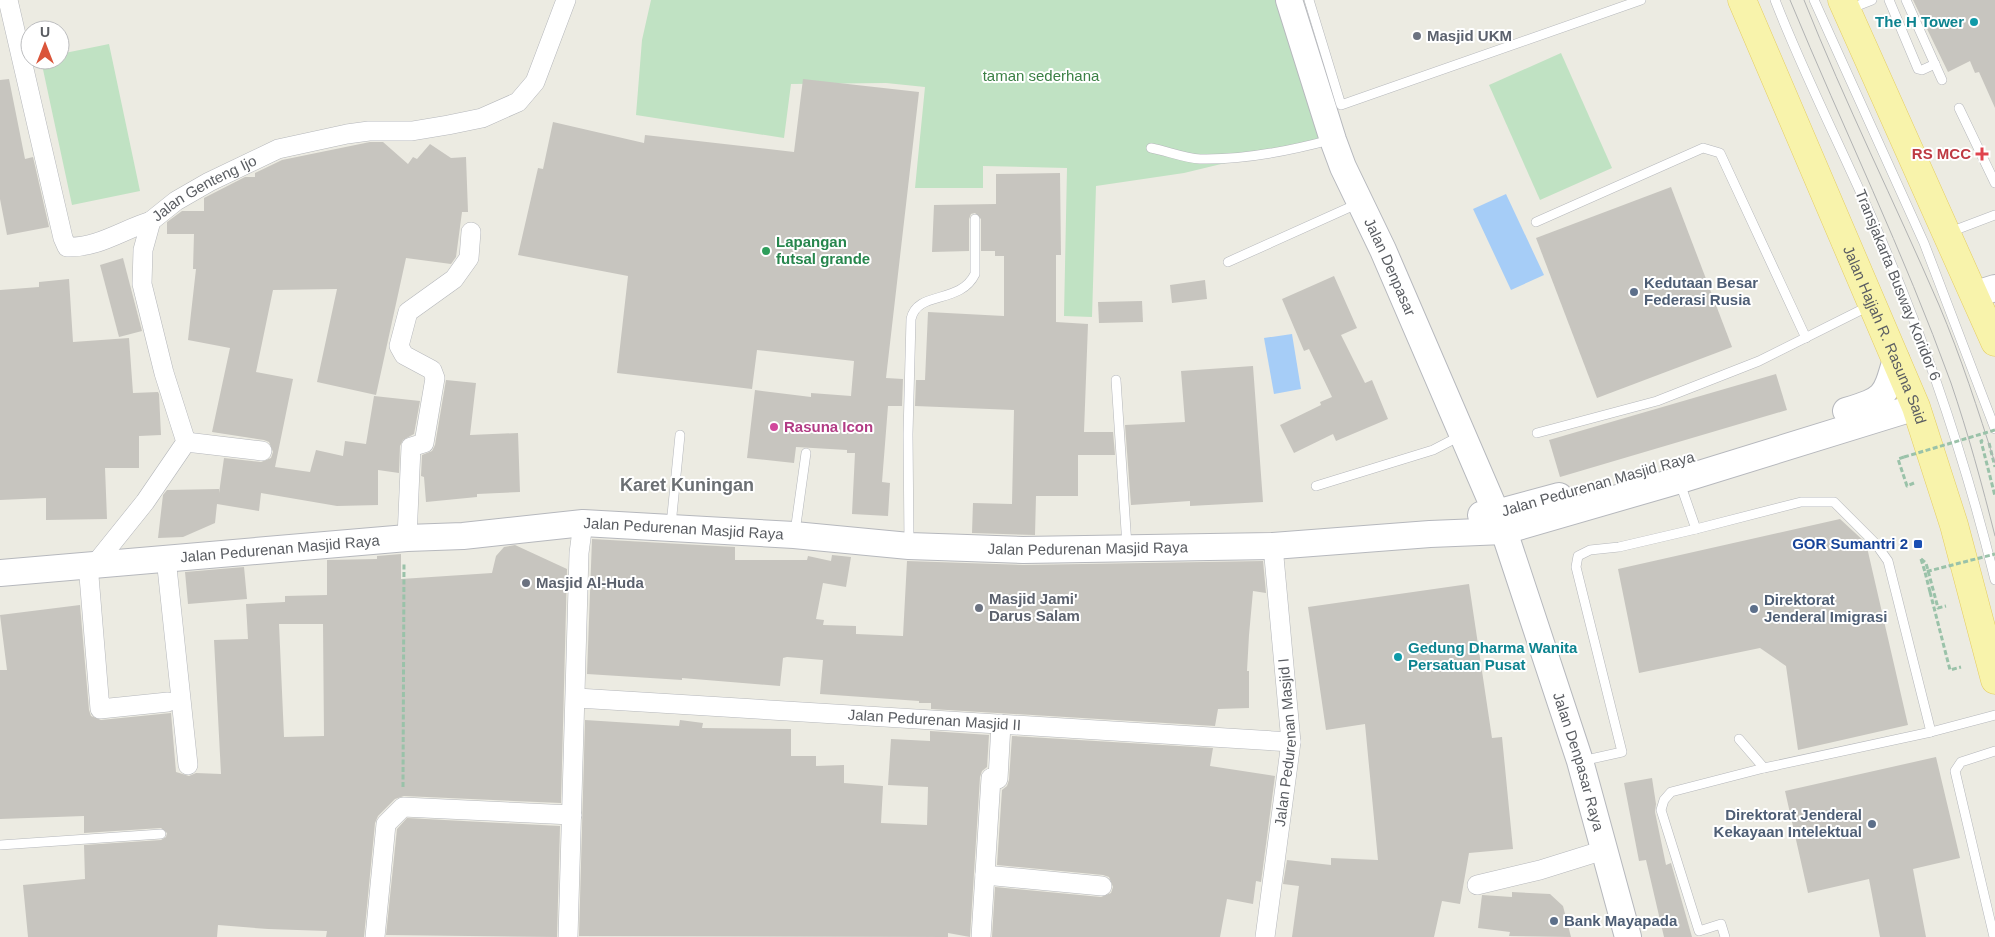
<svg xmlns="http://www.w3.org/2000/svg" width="1995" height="937" font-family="Arial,sans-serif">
<rect width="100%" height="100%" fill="#ecebe2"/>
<g fill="#c0e2c3">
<path d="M651,0h627l51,138 -145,35 -88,13 -4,131 -28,-1 3,-148 -84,-2v22h-68l10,-101 -39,-4 -95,1 -7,54 -148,-23 6,-75z"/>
<path d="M109,44l31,147 -68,14 -31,-145h19v-6z"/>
<path d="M1561,53l51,115 -72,32 -51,-115z"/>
</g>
<g fill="#a6cdf7">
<path d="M1506,194l38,81 -33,15 -38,-81z"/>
<path d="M1292,334l9,55 -27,5 -10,-56z"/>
</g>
<g fill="#c7c5bf" fill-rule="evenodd">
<path d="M1913,0h82v108l-16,-36 -4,1 -5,-12 -22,11z"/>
<path d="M9,79l16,80 8,-2 16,70 -42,8 -7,-36v-119z"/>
<path d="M803,79l116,13 -33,286 17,1 -1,27h-14l-6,76 8,1 -2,33 -36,-2 3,-61h-8v-3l-51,-3 -2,16 -47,-5 8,-68 56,7v-4l40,3 3,-35 -97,-11 -5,39 -135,-16 11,-97 -110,-21 20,-87 5,1 10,-47 91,21 1,-8 149,17z"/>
<path d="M370,142h13l25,22 5,-7 4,2 13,-15 21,14 15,-1 2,55h-6l-6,45 -5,7 -45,-6 -30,137 -59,-13 20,-93 -64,1 -17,82 37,7 -18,88 35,5 6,-22 27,6 2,-15 21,3 8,-48 46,5 -6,33 -11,6 -3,6 -1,27 -21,-3v35l-41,1 -76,-13 -2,18 -42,-7 -2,19 -32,14 -25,1 5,-43 4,-5 52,-1v4l5,-35 37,4 10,-4 2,-6 -4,-10 -5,-2 -52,-8 18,-84 -42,-8 8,-71h-3l1,-35h-27v-12l15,-11h22v-13l41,-21h10v-4l27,-13z"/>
<path d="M1060,173l1,82h-5v67l32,2 -4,108h29l2,23h-37v41h-42l-1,39 -63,-2 1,-30 39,1 2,-94 -99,-4 1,-26h9l3,-68 76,4v-60h-9v-5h-14v-32l-6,-6 -4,1 -2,5v32l-37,1 2,-47 62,-1v-30z"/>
<path d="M1671,187l61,160 -135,51 -61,-160z"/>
<path d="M123,258l19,73 -23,6 -19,-72z"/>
<path d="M1334,276l23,52 -16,7 24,48 7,-3 16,39 -52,22 -3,-7 -39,19 -14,-28 41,-20 -1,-3 12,-5 -23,-48 -5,2 -22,-52z"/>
<path d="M69,279l4,63 56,-4 4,55 25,-1 1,2 2,41 -22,1v32h-34l2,51 -61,1v-22l-46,2v-210l39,-3v-5z"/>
<path d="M1205,280l2,19 -35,4 -2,-18z"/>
<path d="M1142,301l1,21 -44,1 -1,-21z"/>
<path d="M1253,366l10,136 -73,4v-5l-59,4 -6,-80 60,-3 -4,-51z"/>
<path d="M1776,374l11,36 -227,67 -11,-37z"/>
<path d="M446,380l30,3 -6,52 48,-2 2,59 -43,2v3l-51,5 -2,-25 -3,-1 1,-21 10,-4 3,-6z"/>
<path d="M1840,519l26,24 42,182 -110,25 -12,-84 -26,-18 -121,25 -21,-104z"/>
<path d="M592,539l143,8v13h72l1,-4 23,5 1,-6 19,2 -5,30 -23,-4 -7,36 8,1 -1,5 33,1v8l47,2 4,-75 116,4 240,-4 3,32 -13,-2 -4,44 -2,36h2v37l-31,1 -3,17 -284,-17v-6h-12v-2l-99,-7 3,-34 -36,-3 -4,1 -3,28 -98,-8v2l-95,-6z"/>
<path d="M515,545l52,24 -6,234 -157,-7 -9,3 -17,17 -3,7 -11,114h-38l1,-6 -59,-2 -50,-4 -1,12h-189l-5,-52 62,-6 -1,-34 77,-5 5,-3 1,-4 -6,-5 -77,5v-17l-84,3v-149h7l-7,-55 80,-10 9,105 2,6 10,4 70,-7 5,59 13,4 7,-3 25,1 -7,-134 34,-1 -2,-35 39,-2v-6l42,-1v-35l50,-1v-3l24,-2v25l91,-6 4,-17 8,-9zM279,624h44l1,112 -40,1z"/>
<path d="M244,567l3,32 -59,5 -3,-32z"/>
<path d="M1469,584l23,154 10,-1 11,112 -44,4 -9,51 -18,-3 -8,36h-142l7,-51 -16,-2 4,-24 44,5v-7l47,2 -13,-136 -39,6 -18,-123z"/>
<path d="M585,720l94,6 1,-6 23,3 -1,5 89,1v27h25v10l28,-1v18l39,3 -2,37 46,2 1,-38 -40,-2 3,-46 39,2v-10l59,4 -2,32 -5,4 -2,6 -10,160 -22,-4v4l-369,-1z"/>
<path d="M1012,736l201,12 -3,18 65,10 -14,106 -5,-1 -3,23 -26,-5 -7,38h-228l3,-50 106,10 10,-4 2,-6 -4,-10 -6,-2 -106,-10 5,-75 5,-4 2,-6z"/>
<path d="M1936,757l24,101 -47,11 13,68h-46l-11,-58 -61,14 -23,-102z"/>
<path d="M1652,778l4,26 -1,8 11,53 5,-2 21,74h-28l-18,-77 -7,1 -15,-78z"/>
<path d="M407,818l153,8 -3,111 -171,-2 11,-106z"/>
<path d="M1512,892l38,2 13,12 8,31 -62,-1 1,-4 -32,-4 4,-33 30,2z"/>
</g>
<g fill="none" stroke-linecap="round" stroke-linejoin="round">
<g stroke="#b5b7bb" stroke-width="10">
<g id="lane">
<path d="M1309,0l32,105 300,-105"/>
<path d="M1775,0c29,75 68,151 100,225 50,115 90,233 120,355"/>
<path d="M1814,0l110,243 71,186"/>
<path d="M1889,0l29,69 4,1 13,-6"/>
<path d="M1906,0l36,80"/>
<path d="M1849,9l23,-9"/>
<path d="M1959,108l36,75"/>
<path d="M1151,148c16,3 33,10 49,11 43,1 89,-8 130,-19"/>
<path d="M1536,222l167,-74 17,5 86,185"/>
<path d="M1950,232l45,-17"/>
<path d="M1228,262l129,-58"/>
<path d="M1116,380l11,166"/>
<path d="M1537,433l120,-32 102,-40 110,-55"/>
<path d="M1673,463l23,66"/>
<path d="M1316,486l117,-36 27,-14"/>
<path d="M671,525l9,-90"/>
<path d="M795,532l11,-79"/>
<path d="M909,543l-1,-109 3,-115c6,-29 49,-14 64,-45v-55"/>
<path d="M1931,732l64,-17"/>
<path d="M1582,761l40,-9 -46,-185 2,-11 12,-6 29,-3 77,-18 105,-27h33l42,42 12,17 43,171 -167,36 -25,-29"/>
<path d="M0,845l161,-11"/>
<path d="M1725,937l-4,-13 -22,7 -38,-121 3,-10 7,-8 93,-24"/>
<path d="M1994,937l-39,-166 6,-9 34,-11"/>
</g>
</g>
<g stroke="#b5b7bb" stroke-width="20">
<g id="street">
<path d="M8,0l55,238 4,9c31,1 55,-17 84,-26"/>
<path d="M186,442l76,9"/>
<path d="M407,538l4,-91 13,-4 11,-65 -3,-8 -28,-15 -5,-9 9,-34 46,-33 15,-21 2,-26"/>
<path d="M166,558l22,207"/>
<path id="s1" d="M96,563l49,-61 41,-60 -22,-69 -22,-89 1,-34 8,-29 25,-20 33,-19 69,-33 69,-15 22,-3h43l36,-6 34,-7 36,-16 17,-20 31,-82"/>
<path d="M88,564l12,145 68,-7"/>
<path id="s2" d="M577,698l714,44"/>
<path d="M985,875l117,11"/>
<path d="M1477,885l63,-15 64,-20"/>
<path d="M375,937l11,-113 17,-17 169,8"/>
<path d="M568,937l11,-384 4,-30"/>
<path d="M981,937l10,-159 7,1 3,-55"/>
<path id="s3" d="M1265,937l26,-195 -18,-196"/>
</g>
</g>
<g stroke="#b6b8bd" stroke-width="28">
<g id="secondary">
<path id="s4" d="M1289,0l44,140 10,27 40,83 121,281 76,230 48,176"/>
<path d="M1976,294l19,-6"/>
<path d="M1846,411c39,-12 39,-13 50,-52"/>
<path d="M1481,515l15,-2 63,-17"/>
<path id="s5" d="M0,573l407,-35 56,-2 120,-13 211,12 115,11 114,4 250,-4 157,-12 74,-3 176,-51 236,-73"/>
</g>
</g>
<g stroke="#e5cd62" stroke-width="29">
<g id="primary">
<path id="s6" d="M1742,0l174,407 38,118 41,155"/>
<path d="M1842,0l153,342"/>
</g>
</g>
<g stroke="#9ac2a9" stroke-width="3" stroke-dasharray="5 2.5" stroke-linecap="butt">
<path d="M1983,440l-2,1 14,55"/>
<path d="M1989,443l6,24"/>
<path d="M1904,457l-6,2 9,27 7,-3"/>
<path d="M1921,559l5,4 12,45 8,-2"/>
<path d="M1921,559l4,13"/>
<path d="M1930,592l20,78 11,-3"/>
<path d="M403,787l1,-223"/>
</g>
<use href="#lane" stroke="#fff" stroke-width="9"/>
<use href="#street" stroke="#fff" stroke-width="19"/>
<use href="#secondary" stroke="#fff" stroke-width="26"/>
<use href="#primary" stroke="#f8f3ab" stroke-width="28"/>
<g stroke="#b2b3b3" stroke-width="1">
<path d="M1790,0c53,128 114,253 161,383 17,50 31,101 44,153"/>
<path d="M1804,0c41,103 91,203 135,305 22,52 39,105 56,158"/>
</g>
<g stroke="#9ac2a9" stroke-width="3" stroke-dasharray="5 2.5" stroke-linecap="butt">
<path d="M1904,457l91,-27"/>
<path d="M1930,592l-5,-20 70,-18"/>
</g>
</g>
<g fill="#0f9aa8" stroke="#fff" stroke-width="2">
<circle cx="1974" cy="22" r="5"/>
<circle cx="1398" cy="657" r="5"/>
</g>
<g fill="#6b7280" stroke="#fff" stroke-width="2">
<circle cx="1417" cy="36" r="5"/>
<circle cx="526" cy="583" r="5"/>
<circle cx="979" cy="608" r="5"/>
</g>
<path fill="#e0444e" stroke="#fff" stroke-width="2" d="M1979.5 146.5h5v5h5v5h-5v5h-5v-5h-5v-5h5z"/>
<circle fill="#2e9e5b" stroke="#fff" stroke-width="2" cx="766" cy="251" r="5"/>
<g fill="#5c6f8a" stroke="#fff" stroke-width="2">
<circle cx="1634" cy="292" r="5"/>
<circle cx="1754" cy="609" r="5"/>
<circle cx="1872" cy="824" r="5"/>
<circle cx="1554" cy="921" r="5"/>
</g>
<circle fill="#d1479c" stroke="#fff" stroke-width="2" cx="774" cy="427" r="5"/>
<rect fill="#1a4fb4" stroke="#fff" stroke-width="2" x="1913" y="539" width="10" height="10" rx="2.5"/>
<g text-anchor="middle" stroke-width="4" stroke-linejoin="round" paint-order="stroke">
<g font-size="15" font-weight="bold" fill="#0d838f" stroke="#fff" text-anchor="end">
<text x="1964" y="27">The H Tower</text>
<text x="1408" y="653" text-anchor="start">Gedung Dharma Wanita<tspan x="1408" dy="17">Persatuan Pusat</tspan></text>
</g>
<g font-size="15" font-weight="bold" fill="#5b616d" stroke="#fff" text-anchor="start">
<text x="1427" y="41">Masjid UKM</text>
<text x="536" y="588">Masjid Al-Huda</text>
<text x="989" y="604">Masjid Jami'<tspan x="989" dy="17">Darus Salam</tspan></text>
</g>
<g font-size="15" fill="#3b8045" stroke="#fff">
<text x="1041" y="81">taman sederhana</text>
</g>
<g font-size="15" font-weight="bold" fill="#be3a42" stroke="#fff" text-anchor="end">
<text x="1971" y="159">RS MCC</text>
</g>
<g font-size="15" fill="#5a5d62" stroke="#fff">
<text dy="5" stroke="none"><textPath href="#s1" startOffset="442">Jalan Genteng Ijo</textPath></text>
<text dy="5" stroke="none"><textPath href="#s4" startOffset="286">Jalan Denpasar</textPath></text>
<text transform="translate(1898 285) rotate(68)" y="5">Transjakarta Busway Koridor 6</text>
<text dy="5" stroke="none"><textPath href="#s6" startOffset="364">Jalan Hajjah R. Rasuna Said</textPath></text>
<text transform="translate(1598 484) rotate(-16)" y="5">Jalan Pedurenan Masjid Raya</text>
<text dy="5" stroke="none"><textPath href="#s5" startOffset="686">Jalan Pedurenan Masjid Raya</textPath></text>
<text dy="5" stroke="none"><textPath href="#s5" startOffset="1091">Jalan Pedurenan Masjid Raya</textPath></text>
<text dy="5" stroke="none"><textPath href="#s5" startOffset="281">Jalan Pedurenan Masjid Raya</textPath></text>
<text dy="5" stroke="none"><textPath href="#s2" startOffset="358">Jalan Pedurenan Masjid II</textPath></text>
<text dy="5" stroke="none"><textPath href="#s3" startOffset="196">Jalan Pedurenan Masjid I</textPath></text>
<text dy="5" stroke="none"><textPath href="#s4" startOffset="816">Jalan Denpasar Raya</textPath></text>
</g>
<g font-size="15" font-weight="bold" fill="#27864d" stroke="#fff" text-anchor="start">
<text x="776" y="247">Lapangan<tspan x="776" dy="17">futsal grande</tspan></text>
</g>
<g font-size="15" font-weight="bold" fill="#4e5e75" stroke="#fff" text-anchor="start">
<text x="1644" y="288">Kedutaan Besar<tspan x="1644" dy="17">Federasi Rusia</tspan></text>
<text x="1764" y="605">Direktorat<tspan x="1764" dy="17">Jenderal Imigrasi</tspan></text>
<text x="1862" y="820" text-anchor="end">Direktorat Jenderal<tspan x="1862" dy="17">Kekayaan Intelektual</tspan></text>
<text x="1564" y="926">Bank Mayapada</text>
</g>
<g font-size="15" font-weight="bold" fill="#b23c85" stroke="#fff" text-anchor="start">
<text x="784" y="432">Rasuna Icon</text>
</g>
<g font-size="15" font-weight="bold" fill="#164399" stroke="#fff" text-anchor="end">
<text x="1908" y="549">GOR Sumantri 2</text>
</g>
<g font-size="18" font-weight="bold" fill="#6b6f73" stroke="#fff">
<text x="687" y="491">Karet Kuningan</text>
</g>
</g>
<g transform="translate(45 45)"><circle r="24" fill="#ffffff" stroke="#bdbec0"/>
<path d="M0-4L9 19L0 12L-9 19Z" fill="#da553a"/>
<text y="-8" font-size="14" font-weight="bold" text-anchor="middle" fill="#5a5d62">U</text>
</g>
</svg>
